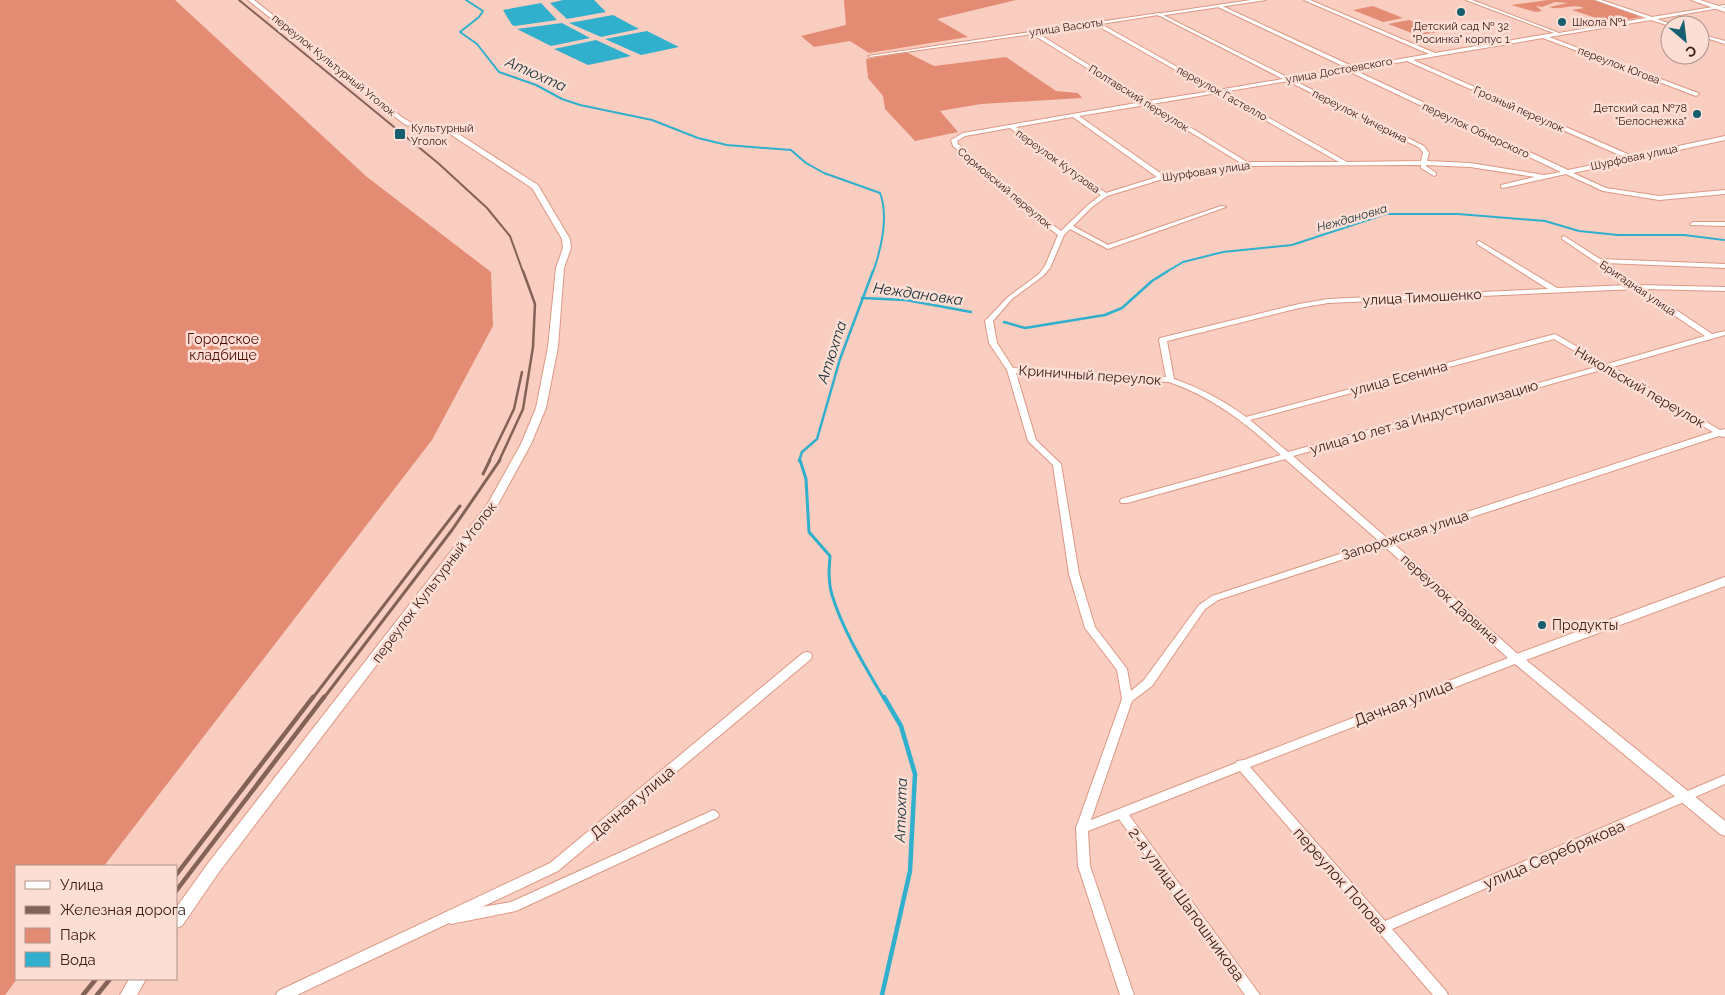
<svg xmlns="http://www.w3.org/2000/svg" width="1725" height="995" font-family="Raleway,sans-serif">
<rect width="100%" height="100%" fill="#f9cdc0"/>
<g fill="#e48c73">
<path d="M0,0h175l192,177 124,95 2,54 -61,114 -328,426h-88l1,113 -12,16h-5z"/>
<path d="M844,0h172l-79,19 31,18 -99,16 -19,-12 -36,6 -13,-11 45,-11z"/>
<path d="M1548,0h46l48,17 -55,9 -8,-4 20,-3 -27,-9 12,-2c-11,-5 -23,3 -35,-1l19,-4 -13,-1 -13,5 -6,-1 6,5 -6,1 -25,-7z"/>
<path d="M1373,6l30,12 -20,4 -30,-12z"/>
<path d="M1409,20l30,12 -22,3 -29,-11z"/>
<path d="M906,52l28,14 72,-9 50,34 22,2 4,5 -101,6 -41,7 18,21 -43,9 -30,-32 -2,-13 -15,-18 -2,-19z"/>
</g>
<g fill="#30b0cc">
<path d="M563,0h31l12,12 -39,7 -17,-16z"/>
<path d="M541,3l16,17 -42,6 -3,-1 -9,-15z"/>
<path d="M613,15l26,14 -38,8 -32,-14z"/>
<path d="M562,23l28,15 -39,8 -34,-17z"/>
<path d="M647,31l32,16 -38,8 -36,-16z"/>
<path d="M596,40l35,16 -43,9 -34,-16z"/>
</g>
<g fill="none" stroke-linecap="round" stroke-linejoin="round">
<g stroke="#30b0cc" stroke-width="2">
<path d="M466,0l17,11 -4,6 -19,15 17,12 22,28 37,13 26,14 18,6 72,15 46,18 29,7 64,5 15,13 18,10 56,20c9,23 1,57 -7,79"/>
<path d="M1166,272l17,-10 40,-10 69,-7 94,-31h72l87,7 34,10 39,4h66l40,5"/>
</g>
<g stroke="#30b0cc" stroke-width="2.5">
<path d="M862,298l44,2 65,12"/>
<path d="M1004,322l21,6 80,-13 17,-7 30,-27 16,-10"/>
<path d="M799,461l3,-9 15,-13 23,-80 33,-88"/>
</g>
<path stroke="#30b0cc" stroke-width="3" d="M800,460l6,19 3,53 21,24c-1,13 -2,26 2,39 11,36 33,71 52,104"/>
<path stroke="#30b0cc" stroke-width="4.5" d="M882,995l28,-124 5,-97 -14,-48 -17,-29"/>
<g stroke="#dd9884" stroke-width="2">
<g id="minor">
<path d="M1304,0h6l125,53 119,-20 -88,-33h6l87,33 87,-15 -51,-18h6l51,17 73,-12v2l-68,12 16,6 -3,1 -19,-6 -102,17 149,56 1,1 -3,2 -153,-58 -130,22 219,96 93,-20v4l-152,33 33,15 53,8 66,-6v4l-66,6 -56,-9 -37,-17 -63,14 -2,-1v-2l34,-8 -65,-10 -44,-2v1l10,7v2l-2,1 -13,-8v-3l-175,1 -83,13 -56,17 -15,11 -19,19 35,19 113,-39 5,1 -118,42 -38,-20 -6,6 -14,33 -7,8 -31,23 -19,22 4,22 16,25 153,9 -7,-37 1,-2 139,-34 29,-5 220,-10 -71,-45v-2l2,-1 78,47 73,-3 -68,-46v-2l2,-1 36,23 125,5v4l-119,-5 32,22 87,2v4l-80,-2 67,45 13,-3v4l-112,32 107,63 5,-1v8l-6,-1 -326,107 127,113 1,3 -1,3 -270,105 135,154 340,-146v9l-333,145 54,62 2,4h-15l-193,-224 -111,44 131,180h-15l-126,-176 -31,12 2,35 44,129h-14l-42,-129 -2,-38 46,-129 -5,-29 -32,-42 -16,-54 -16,-109 -25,-24 -21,-71 -18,-27 -4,-22 23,-24 31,-23 6,-8 13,-31 -34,-26 -71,-63 -2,-6 12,-7 179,-31 -110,-68 -162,23 -2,-1 291,-43 130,65 58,-10 -129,-61 2,-2 134,62 75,-13zM1158,15l125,64 -65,11 -117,-66zM1096,25l117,66 -65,10 -111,-68zM1407,61l219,97 -58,12 -214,-100zM1348,71l213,101 -17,3 -74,-12 -43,-2 2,-8 -5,-7 -131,-66zM1288,81l132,67 3,5 -2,8 -74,1 -124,-70zM1217,93l122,69h-92l-95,-58zM1146,105l95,58 -78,12 -84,-59zM1073,117l84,60 -51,16 -90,-66zM1010,128l91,67 -13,10 -27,26 -33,-24 -70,-63 -1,-3 8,-5zM1635,289l70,47 -98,28 -52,-30 -309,83c-23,-17 -46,-29 -72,-38l-7,-38 132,-33 29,-5zM1554,339l46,27 -312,86 -38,-32zM1605,369l108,63 -326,106 -94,-82zM1016,373l153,9c44,15 78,42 112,73l-160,44 -1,2 1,2h6l158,-44 94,82 -167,55 -13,9 -55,75 -13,11 -4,-22 -32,-42 -16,-53 -18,-110 -25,-24zM1384,546l124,112 -264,102 -7,1 -1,2 -145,57 41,-119 20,-15 53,-77 13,-9z"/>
<path d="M1700,34l25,7v3l-25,-8z"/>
<path d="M1693,222h32v4l-34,-1 -1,-1z"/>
<path d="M807,652l4,1 1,3 -1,3 -253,212 -76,36 29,-5 198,-90 4,-2 4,2 2,3 -2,3 -201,93 -65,13 -2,-1 -152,72h-21l2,-4 272,-128 253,-210z"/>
</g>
</g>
<g stroke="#dd9884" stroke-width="2">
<g id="tertiary">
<path d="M248,0h6l149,118 7,4 18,5v2l-22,-4 -7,-5z"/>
<path d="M1251,0h15l-107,16 -3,-2z"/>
<path d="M1691,0h9l25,8v4z"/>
<path d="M435,127l19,4 84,54 32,54 1,9 -7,20 -6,79 -12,61 -15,36 -35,64 -277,364 -37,54 -6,2v-20l33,-46 278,-357 34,-61 15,-36 12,-61 8,-79 7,-20 -1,-9 -30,-51 -82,-54 -17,-4v-2z"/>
<path d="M1725,577v9l-199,74 199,161v15l-5,-2 -211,-175 2,-3z"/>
<path d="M129,979h17l-9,16h-17z"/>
</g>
</g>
<use href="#minor" fill="#fff" fill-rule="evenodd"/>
<use href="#tertiary" fill="#fff" fill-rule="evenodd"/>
<path stroke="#836258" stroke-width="2" d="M239,0l199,163 49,45 23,28 13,36"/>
<g stroke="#836258" stroke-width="2.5">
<path d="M489,461l25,-52 8,-37"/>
<path d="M499,461l24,-52 10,-62 2,-43 -12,-33"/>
</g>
<g stroke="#836258" stroke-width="3">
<path d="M483,474l7,-14"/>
<path d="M312,699l148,-193"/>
<path d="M323,699l129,-169 48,-70"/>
</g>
<g stroke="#836258" stroke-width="4.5">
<path d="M176,875l137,-178"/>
<path d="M176,891l148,-194"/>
<path d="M83,995l13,-16"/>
<path d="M97,995l13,-16"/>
</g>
</g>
<g fill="#175f6f" stroke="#fcded5" stroke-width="2">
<circle cx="1461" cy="12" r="5"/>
<circle cx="1562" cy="22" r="5"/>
<circle cx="1697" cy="114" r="5"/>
<rect x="394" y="128" width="12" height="12" rx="2.5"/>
<circle cx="1542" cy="625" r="5"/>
</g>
<g text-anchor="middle" stroke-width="5" stroke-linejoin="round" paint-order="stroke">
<g font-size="11" fill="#3b2019" stroke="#fcded5" text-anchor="start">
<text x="1572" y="26">Школа №1</text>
<text x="1461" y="30" text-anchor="middle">Детский сад № 32<tspan x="1461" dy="13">"Росинка" корпус 1</tspan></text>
<text x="1687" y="112" text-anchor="end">Детский сад №78<tspan x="1687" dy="13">"Белоснежка"</tspan></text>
<text x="411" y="132">Культурный<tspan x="411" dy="13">Уголок</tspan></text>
</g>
<g font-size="11" fill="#3b2019" stroke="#fcded5">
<text transform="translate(1066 27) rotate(-8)" y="4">улица Васюты</text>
<text transform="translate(334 65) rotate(39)" y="4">переулок Культурный Уголок</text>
<text transform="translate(1619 65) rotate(21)" y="4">переулок Югова</text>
<text transform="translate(1339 70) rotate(-10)" y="4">улица Достоевского</text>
<text transform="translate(1222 93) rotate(29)" y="4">переулок Гастелло</text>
<text transform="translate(1139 98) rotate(32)" y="4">Полтавский переулок</text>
<text transform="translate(1519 109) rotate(24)" y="4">Грозный переулок</text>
<text transform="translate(1360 116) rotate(27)" y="4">переулок Чичерина</text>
<text transform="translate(1476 130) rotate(25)" y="4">переулок Обнорского</text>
<text transform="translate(1634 157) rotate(-12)" y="4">Шурфовая улица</text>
<text transform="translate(1058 161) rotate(36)" y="4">переулок Кутузова</text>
<text transform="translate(1206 171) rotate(-8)" y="4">Шурфовая улица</text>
<text transform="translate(1005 188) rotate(40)" y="4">Сормовский переулок</text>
<text transform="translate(1638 288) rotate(34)" y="4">Бригадная улица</text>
</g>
<g font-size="12" font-style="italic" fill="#173138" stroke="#fcded5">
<text transform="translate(1352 218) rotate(-16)" y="4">Неждановка</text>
</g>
<g font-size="14" fill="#3b2019" stroke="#fcded5">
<text transform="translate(1422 297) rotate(-3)" y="5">улица Тимошенко</text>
<text transform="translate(1090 375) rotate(4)" y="5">Криничный переулок</text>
<text transform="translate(1399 378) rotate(-15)" y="5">улица Есенина</text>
<text transform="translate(1640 387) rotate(30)" y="5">Никольский переулок</text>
<text transform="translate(1424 417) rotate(-16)" y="5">улица 10 лет за Индустриализацию</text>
<text transform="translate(1405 535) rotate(-18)" y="5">Запорожская улица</text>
<text transform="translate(434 582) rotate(-53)" y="5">переулок Культурный Уголок</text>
<text transform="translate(1450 599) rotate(42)" y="5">переулок Дарвина</text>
</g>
<g font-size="14" fill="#520e00" stroke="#fcded5">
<text x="223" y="344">Городское<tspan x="223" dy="16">кладбище</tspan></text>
</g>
<g font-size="14" fill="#3b2019" stroke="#fcded5" text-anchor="start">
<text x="1552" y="630">Продукты</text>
</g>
<g font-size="15" font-style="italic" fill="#173138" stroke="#fcded5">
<text transform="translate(536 74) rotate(24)" y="5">Атюхта</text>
<text transform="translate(918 294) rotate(8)" y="5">Неждановка</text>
<text transform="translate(832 352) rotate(-72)" y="5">Атюхта</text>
<text transform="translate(901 810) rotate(-88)" y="5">Атюхта</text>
</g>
<g font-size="16" fill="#3b2019" stroke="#fcded5">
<text transform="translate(1403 702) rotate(-21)" y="6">Дачная улица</text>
<text transform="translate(632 802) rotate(-40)" y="6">Дачная улица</text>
<text transform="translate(1554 854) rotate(-23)" y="6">улица Серебрякова</text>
<text transform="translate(1341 880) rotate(49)" y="6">переулок Попова</text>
<text transform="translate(1187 904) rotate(54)" y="6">2-я улица Шапошникова</text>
</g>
</g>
<rect x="15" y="865" width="162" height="115" fill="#fcded5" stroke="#af928a"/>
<rect x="25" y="881" width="25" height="8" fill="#ffffff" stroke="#af928a"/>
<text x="60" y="890" font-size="15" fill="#3b2019">Улица</text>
<rect x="25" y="906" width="25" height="8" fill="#836258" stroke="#af928a"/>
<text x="60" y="915" font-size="15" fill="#3b2019">Железная дорога</text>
<rect x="25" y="928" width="25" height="15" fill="#e48c73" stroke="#af928a"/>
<text x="60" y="940" font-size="15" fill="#3b2019">Парк</text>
<rect x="25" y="952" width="25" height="15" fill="#30b0cc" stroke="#af928a"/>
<text x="60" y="965" font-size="15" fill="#3b2019">Вода</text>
<g transform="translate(1685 40) rotate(152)"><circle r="24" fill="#fcded5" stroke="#af928a"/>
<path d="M0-4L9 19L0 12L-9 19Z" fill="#175f6f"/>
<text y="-8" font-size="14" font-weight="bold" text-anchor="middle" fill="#3b2019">С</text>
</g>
</svg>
